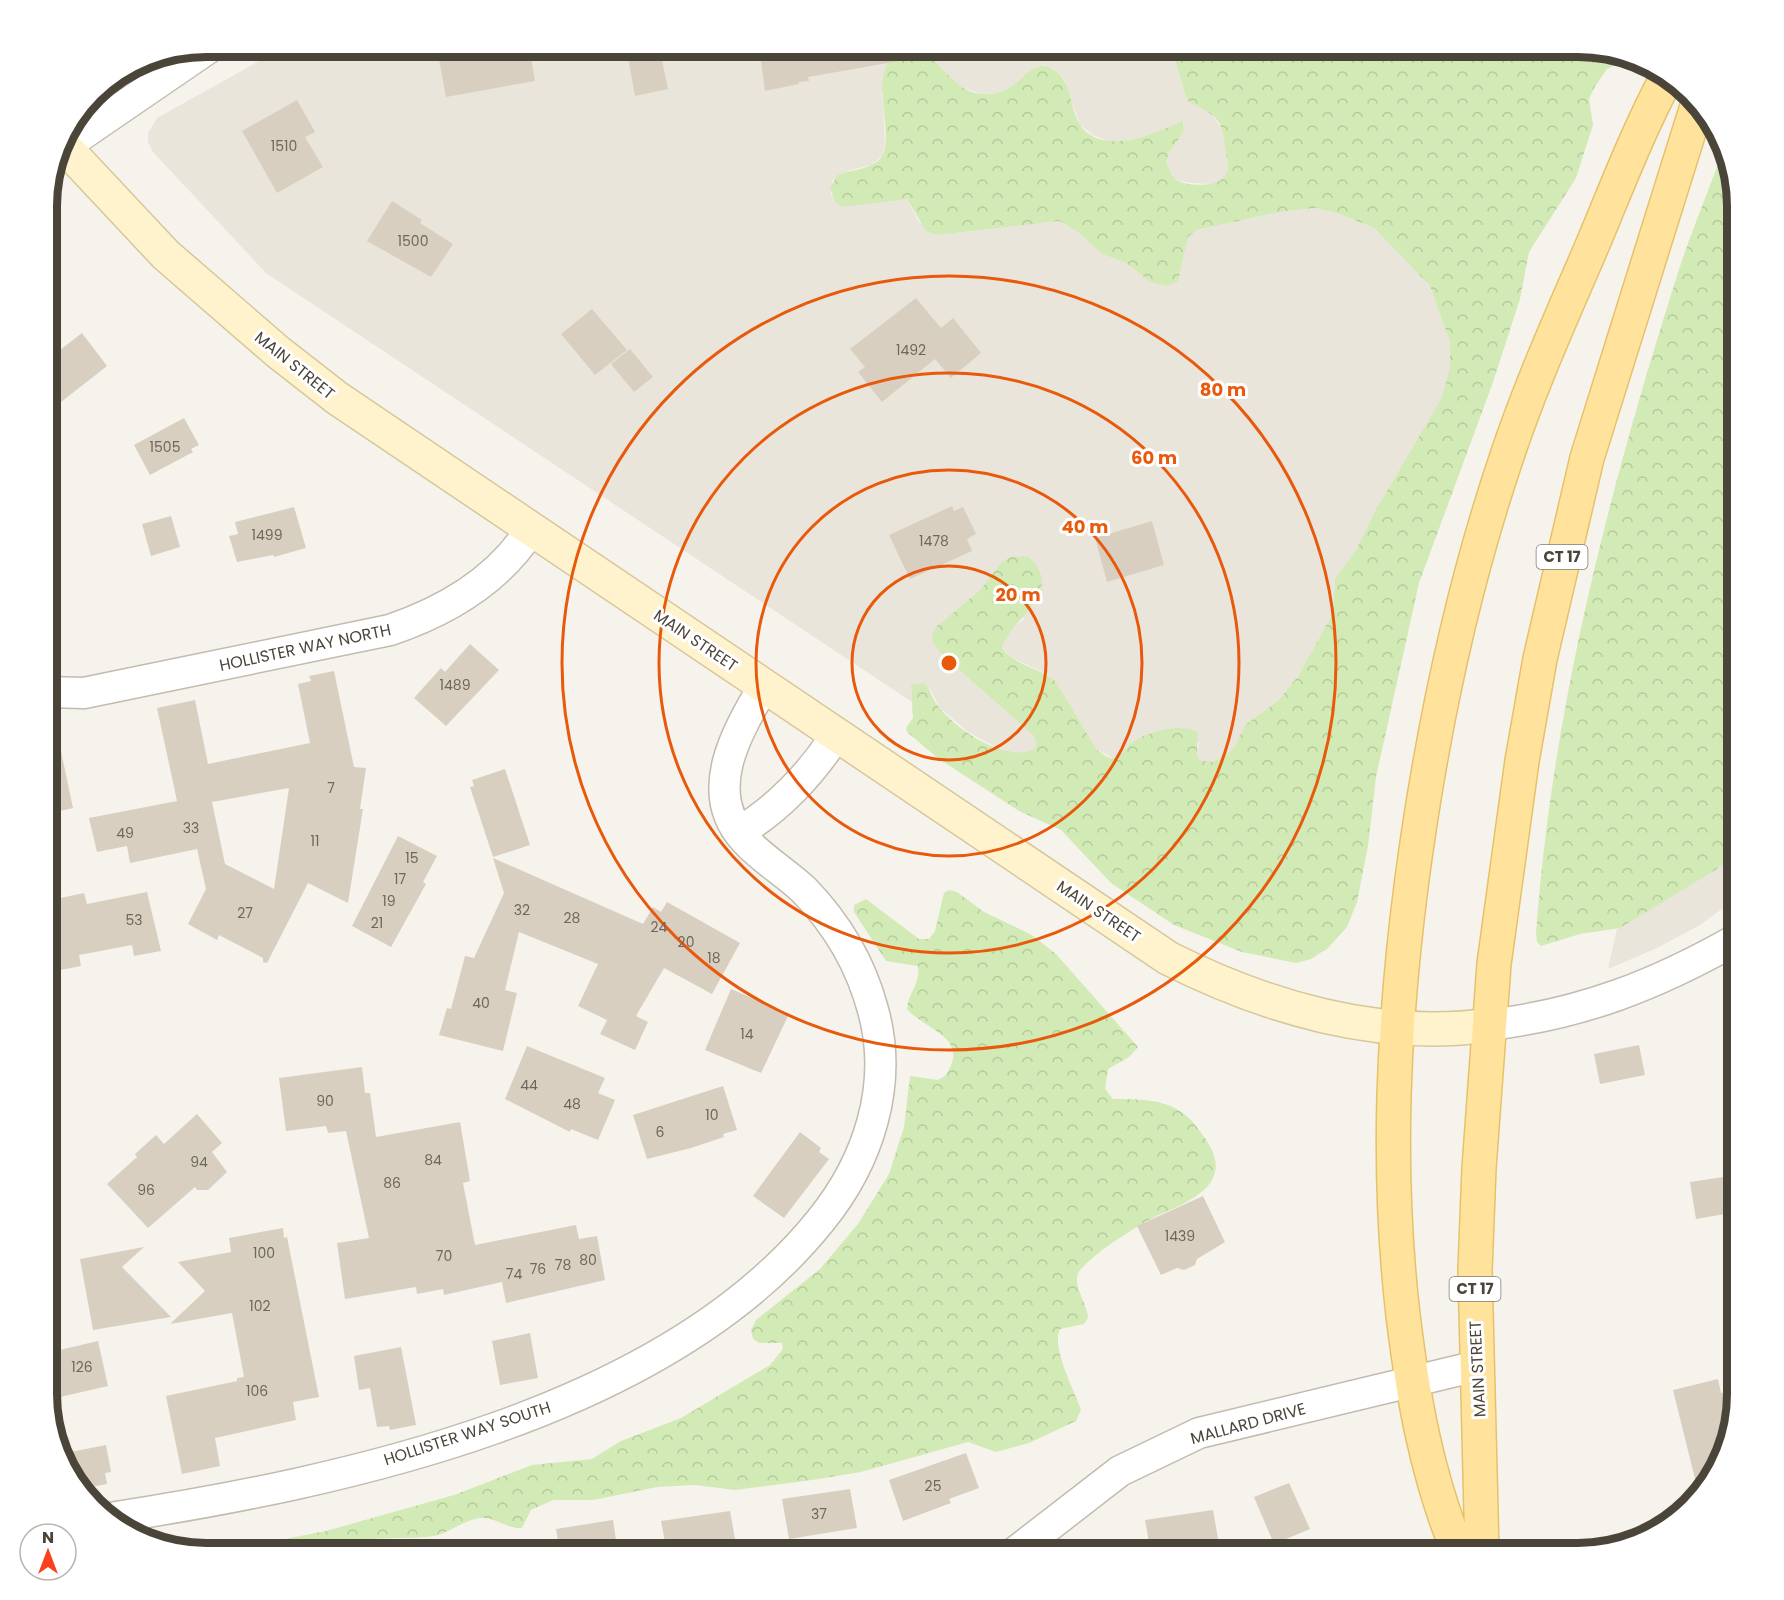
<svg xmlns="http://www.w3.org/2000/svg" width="1784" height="1600" font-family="Poppins,sans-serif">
<defs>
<pattern id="forest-crowns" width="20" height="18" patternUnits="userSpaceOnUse" patternTransform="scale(1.5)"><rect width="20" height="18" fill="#d2eab5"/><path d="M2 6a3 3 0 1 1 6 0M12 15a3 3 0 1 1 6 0" fill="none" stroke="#b6ca9c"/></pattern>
</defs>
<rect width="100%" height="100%" fill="#f6f3ec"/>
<g fill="#eae5da">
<path d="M284,47h887l16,53 25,14 11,17 5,34 -2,11 -7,6 -9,2 -17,-1 -15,-2 -5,-4 -7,-15 3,-9 15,-22 -1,-11 -24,13 -36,8h-16l-14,-6 -13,-10 -16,-46 -10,-10 -9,-4 -9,2 -27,22 -13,4 -15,1 -23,-8 -18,-20 -58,26 3,51 -2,12 -11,10 -22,5 -18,11 -1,15 76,3 12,23 18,13 121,-14 21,12 23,21 24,9 24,19 31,-16 7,-29 9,-7 82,-18 36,-4 22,5 37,15 56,58 20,56v26l-2,14 -6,15 -68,116 -18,37 -21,29 -2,34 -35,63 -20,25 -33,24 -10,21 -11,11 -13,5 -11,-2 -3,-3 2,-14 -20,-15 -16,3 -32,12 -12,13 -6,2 -17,-9 -49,-75 -35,-16 -10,-11 3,-12 19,-16 -23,-56 -21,27 -43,36 96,109 4,9 -1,5 -10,4 -21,-1 -37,-20 -28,-24 -10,-19 -19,-4 1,17 -646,-429 -113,-121 -5,-10v-9l9,-15z"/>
<path d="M1737,854v44l-37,27 -45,24 -47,20 9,-40 97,-58z"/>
</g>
<g fill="url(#forest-crowns)">
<path d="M1171,47h408l53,10 -25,12 -13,19 -5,11 4,26 -17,53 -47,74 -9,47 -28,86 -73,198 -43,194 -8,69 -11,56 -10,25 -19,21 -17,11 -15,4 -54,-11 -68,-27 -63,-42 -50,-53 -42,-19 -80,-52 -32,-27 -1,-4 7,-10 -2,-33 13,-2c7,7 8,16 14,23 19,24 67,57 97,43l2,-5 -4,-9 -88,-78 -12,-14 -1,-7 5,-10 43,-36 21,-27 9,-6 18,-1c40,37 -18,63 -26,91 10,18 39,21 54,35l40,67c5,3 10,9 16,9 9,0 13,-10 18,-14 15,-12 51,-22 68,-12l-1,24 3,4 11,2 13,-5 11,-11 10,-21 33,-24 20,-25 35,-63 2,-34 21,-29 18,-37 68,-116 8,-29v-26l-20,-56 -56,-58 -37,-15 -22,-5 -36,4 -82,18 -9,7 -10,44 -11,5 -17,-4 -24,-19 -24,-9 -23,-21 -20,-12 -122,14 -11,-4 -19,-32 -65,8 -7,-5 -5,-15 8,-12c12,-5 33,-6 42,-16 20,-22 -23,-104 31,-106 32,-1 38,40 72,41 9,0 18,-1 26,-6 13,-7 26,-29 42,-20 21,11 18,36 28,55 20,35 78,11 104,-3l1,11 -15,22 -3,9c3,6 6,16 12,19 12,5 42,7 48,-7 4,-8 0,-19 -1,-27 -1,-9 -2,-19 -8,-27 -7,-10 -20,-12 -30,-20z"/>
<path d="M1725,145l12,61v648l-23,17 -94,57 -40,6 -39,12 -4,-4 -1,-8c16,-223 72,-440 139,-652 14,-46 34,-91 50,-137z"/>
<path d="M949,890l8,2 27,20 48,23 24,19 82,93 -9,10 -21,12 -3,20 8,10c34,0 65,0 86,31 11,14 23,32 13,50 -11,20 -45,30 -65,41 -22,13 -50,30 -67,49 -10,13 8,34 8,48l-4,6 -24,5c-9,19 14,60 21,81l-5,11 -47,22 -33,9 -28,-10 -107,30 -49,8 -77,10 -40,-5 -38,2 -64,13h-40l-22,10 -9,18c-15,1 -27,-11 -40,-10 -18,1 -32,15 -48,18 -31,5 -79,-4 -104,17h-117l113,-22 128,-36 78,-30 60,-6 29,-18 60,-23 89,-53 13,-16 -1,-6h-23l-6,-4 -2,-9 5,-10 64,-51 38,-45 31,-50 15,-47 6,-51 28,4 7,-4c27,-39 -19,-45 -38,-67 1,-16 14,-26 11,-43l-32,-5 -32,-49v-7l12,-6 53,40h10l6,-8 9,-38z"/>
</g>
<g fill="#d8cfc1" fill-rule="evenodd">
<path d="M479,46h50l6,35 -89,16 -8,-43z"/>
<path d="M626,46h33l9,43 -33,7z"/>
<path d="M759,46h145l1,14 -97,17 1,4 -11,1 1,2 -34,7z"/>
<path d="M297,100l18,32 -10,5 18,30 -46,26 -35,-62z"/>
<path d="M392,201l30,19 -2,3 33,21 -22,33 -64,-36z"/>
<path d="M916,298l25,30 12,-10 28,35 -30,25 -16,-19 -53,43 -24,-30 7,-5 -15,-18z"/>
<path d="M592,309l35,41 -32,25 -34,-41z"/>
<path d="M82,333l25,33 -60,47v-53z"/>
<path d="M630,349l23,28 -19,15 -23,-28z"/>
<path d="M184,418l15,27 -8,4 2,3 -43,23 -16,-30z"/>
<path d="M952,506l2,5 9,-4 13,27 -9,5 5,12 -62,28 -21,-44z"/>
<path d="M294,507l12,41 -32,9 -1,-2 -36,7 -8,-26 9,-2 -3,-12z"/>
<path d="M171,516l9,31 -29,9 -9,-32z"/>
<path d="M1152,521l12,44 -57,17 -12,-44z"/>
<path d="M470,644l29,26 -53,56 -32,-28 27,-30 4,4z"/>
<path d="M334,671l20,96 12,1 -6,41h3l-15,94 -40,-20 -41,80 -4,-1v-4l-44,-23 -2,5 -29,-16 18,-35 -9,-40 -67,14 -3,-17 -30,6 -8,-34 88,-17 -20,-93 38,-8 13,64 102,-21 -12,-59 13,-3 -2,-5zM289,788l-15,101 -49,-25 -13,-62z"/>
<path d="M58,737l15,71 -26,6v-75z"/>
<path d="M505,769l25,76 -37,12 -23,-70 4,-1 -2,-6z"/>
<path d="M398,836l39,20 -14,26 3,2 -35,63 -39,-21z"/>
<path d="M493,858l150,66 10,-17 8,5 6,-10 73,41 -28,51 -48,-26 -28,48 12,6 -13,28 -35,-16 7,-14 -29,-14 20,-42 -79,-32 -14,58 12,3 -14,58 -64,-16 8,-27 4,1 14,-53 9,2 30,-65z"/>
<path d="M147,892l14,59 -27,5 -2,-11 -53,10 2,11 -31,6 -3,-38 10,-2 -6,-32 33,-7 3,11z"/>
<path d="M731,989l58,25 -28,59 -56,-23z"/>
<path d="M1639,1045l6,30 -45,9 -6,-30z"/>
<path d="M527,1046l78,32 -7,15 17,7 -17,40 -27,-11 -1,3 -65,-33z"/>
<path d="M362,1067l3,26h5l6,44 84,-15 10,59 -7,2 12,62 101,-20 3,14 18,-3 8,44 -99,23 -4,-21 -58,13 -1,-6 -26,5 -1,-7 -71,12 -8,-56 32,-5 -23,-107 -18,2 -2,-7 -40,5 -7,-53z"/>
<path d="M723,1086l14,44 -14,4 1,3 -33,11 -44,11 -14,-44z"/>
<path d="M197,1114l25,29 -10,9 15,20 -19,18h-11l-2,-3 -47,41 -41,-44 30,-27 -2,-3 21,-19 8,9z"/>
<path d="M800,1132l21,16 -2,4 10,7 -45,59 -31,-22z"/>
<path d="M1737,1175v37l-41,7 -6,-37z"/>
<path d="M1203,1196l22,46 -28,17 -2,6 -11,5 -7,-2 -16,7 -24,-49z"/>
<path d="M283,1228l1,10 3,-1 32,160 -26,5 3,18 -81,18 5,28 -38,8 -16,-78 71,-15v-3l7,-1 -12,-64 -62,11 35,-33 -27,-29 53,-10 -2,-14z"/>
<path d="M144,1247l-22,20 49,50 -78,13 -13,-71z"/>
<path d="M530,1333l8,45 -38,7 -8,-44z"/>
<path d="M98,1341l10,45 -61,14v-47z"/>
<path d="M401,1347l15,78 -26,5 -1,-4 -12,1 -7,-39 -11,2 -5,-34z"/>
<path d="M1718,1379l3,14 16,-3v14l-12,52 -26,39 -26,-105z"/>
<path d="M106,1445l5,27 -6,1 2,11 -27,5 -17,-25 -3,-10z"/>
<path d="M966,1453l13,35 -30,11 2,4 -48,18 -14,-41z"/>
<path d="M1289,1483l21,46 -36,15 -20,-47z"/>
<path d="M850,1489l7,39 -68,11 -7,-40z"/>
<path d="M1213,1510l7,40 -21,4h-48l-6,-34z"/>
<path d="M730,1511l7,39 -18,3h-52l-6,-32z"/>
<path d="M613,1520l5,33h-58l-4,-24z"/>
</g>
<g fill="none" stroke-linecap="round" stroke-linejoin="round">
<g stroke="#c2bbae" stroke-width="33">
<g id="minor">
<path d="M64,147l146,-100"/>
<path d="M47,692l37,1 306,-63c56,-19 109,-50 141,-101"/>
<path d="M739,832c39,-23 73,-59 97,-97"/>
<path d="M1489,1025c93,-11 167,-40 248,-86"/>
<path d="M110,1518c233,-36 556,-104 711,-298 47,-58 73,-135 52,-210 -12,-45 -36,-86 -69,-120 -19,-18 -42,-31 -59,-50 -44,-48 -8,-108 19,-154"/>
<path d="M1014,1553l106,-82 79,-38 278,-67"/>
</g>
</g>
<g stroke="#d6c79b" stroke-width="36">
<path id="secondary" d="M61,143l105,112 112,97 59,46 831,560c97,49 211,83 321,67"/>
</g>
<g stroke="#e6c16a" stroke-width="36">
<g id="primary">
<path d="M1459,1553c-32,-76 -46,-156 -56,-238 -17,-147 -10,-291 9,-436 19,-142 48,-284 94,-420 24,-73 56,-143 86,-213 24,-57 46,-115 75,-169"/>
<path d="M1482,1553l-7,-283 4,-102 15,-204 28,-203 18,-102 47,-201 111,-355"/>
</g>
</g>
<use href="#minor" stroke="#fff" stroke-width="30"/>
<use href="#secondary" stroke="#fff3cd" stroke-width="33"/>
<use href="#primary" stroke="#ffe39c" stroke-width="33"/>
</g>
<g fill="none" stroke="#e8590c" stroke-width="3">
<circle cx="949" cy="663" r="97"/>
<circle cx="949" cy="663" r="193"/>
<circle cx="949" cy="663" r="290"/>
<circle cx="949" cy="663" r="387"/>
</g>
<g text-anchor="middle" stroke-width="6" stroke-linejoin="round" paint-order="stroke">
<g font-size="14" fill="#6e675b">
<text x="284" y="151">1510</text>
<text x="413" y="246">1500</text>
<text x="911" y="355">1492</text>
<text x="165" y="452">1505</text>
<text x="267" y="540">1499</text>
<text x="934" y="546">1478</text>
<text x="455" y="690">1489</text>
<text x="331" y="793">7</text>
<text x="191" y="833">33</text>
<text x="125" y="838">49</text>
<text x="315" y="846">11</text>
<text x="412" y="863">15</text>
<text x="400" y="884">17</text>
<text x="389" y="906">19</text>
<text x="522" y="915">32</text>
<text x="245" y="918">27</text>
<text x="572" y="923">28</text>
<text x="134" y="925">53</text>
<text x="377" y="928">21</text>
<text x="659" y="932">24</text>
<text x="686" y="947">20</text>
<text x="714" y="963">18</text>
<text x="481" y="1008">40</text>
<text x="747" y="1039">14</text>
<text x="529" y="1090">44</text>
<text x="325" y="1106">90</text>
<text x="572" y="1109">48</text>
<text x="712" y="1120">10</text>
<text x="660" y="1137">6</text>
<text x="433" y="1165">84</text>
<text x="199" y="1167">94</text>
<text x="392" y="1188">86</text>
<text x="146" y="1195">96</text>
<text x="1180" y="1241">1439</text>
<text x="264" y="1258">100</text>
<text x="444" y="1261">70</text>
<text x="588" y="1265">80</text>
<text x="563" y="1270">78</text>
<text x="538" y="1274">76</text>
<text x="514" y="1279">74</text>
<text x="260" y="1311">102</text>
<text x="82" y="1372">126</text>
<text x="257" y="1396">106</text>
<text x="933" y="1491">25</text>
<text x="819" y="1519">37</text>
</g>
<g fill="#fff" stroke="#817c74" stroke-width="1.5">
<rect x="1536.5" y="545" width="51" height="24" rx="4.5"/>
<rect x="1449.5" y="1277" width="51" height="24" rx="4.5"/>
</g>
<g font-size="15" font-weight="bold" fill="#4b4439">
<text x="1562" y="562">CT 17</text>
<text x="1475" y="1294">CT 17</text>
</g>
<g font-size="16" fill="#4b4439" stroke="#fff">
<text transform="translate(295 365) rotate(39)" y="6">MAIN STREET</text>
<text transform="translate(696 640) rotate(34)" y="6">MAIN STREET</text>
<text transform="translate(305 647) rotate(-12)" y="6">HOLLISTER WAY NORTH</text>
<text transform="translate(1099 911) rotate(34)" y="6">MAIN STREET</text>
<text transform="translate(1477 1369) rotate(-93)" y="6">MAIN STREET</text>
<text transform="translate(1248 1423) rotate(-15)" y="6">MALLARD DRIVE</text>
<text transform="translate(467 1433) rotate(-18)" y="6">HOLLISTER WAY SOUTH</text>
</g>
</g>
<path d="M0 0H1784V1600H0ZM206 57H1578A149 149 0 0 1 1727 206V1394A149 149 0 0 1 1578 1543H206A149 149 0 0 1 57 1394V206A149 149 0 0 1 206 57Z" fill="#fff" fill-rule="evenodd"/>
<path fill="none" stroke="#4b4439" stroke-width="8" d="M206 57H1578A149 149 0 0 1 1727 206V1394A149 149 0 0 1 1578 1543H206A149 149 0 0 1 57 1394V206A149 149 0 0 1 206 57Z"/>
<circle cx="949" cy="663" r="9" fill="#e8590c" stroke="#fff" stroke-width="3"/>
<g font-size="18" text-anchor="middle" font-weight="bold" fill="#e8590c" stroke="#fff" stroke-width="6" stroke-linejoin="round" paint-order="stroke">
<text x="1223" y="396">80 m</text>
<text x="1154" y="464">60 m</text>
<text x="1085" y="533">40 m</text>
<text x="1018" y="601">20 m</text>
</g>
<g transform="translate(48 1552)"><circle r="28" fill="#ffffff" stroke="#b7b4b0" stroke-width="1.5"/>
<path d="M0-4.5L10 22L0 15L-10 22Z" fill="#fc3f1d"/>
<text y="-9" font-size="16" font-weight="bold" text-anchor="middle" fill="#4b4439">N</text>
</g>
</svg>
